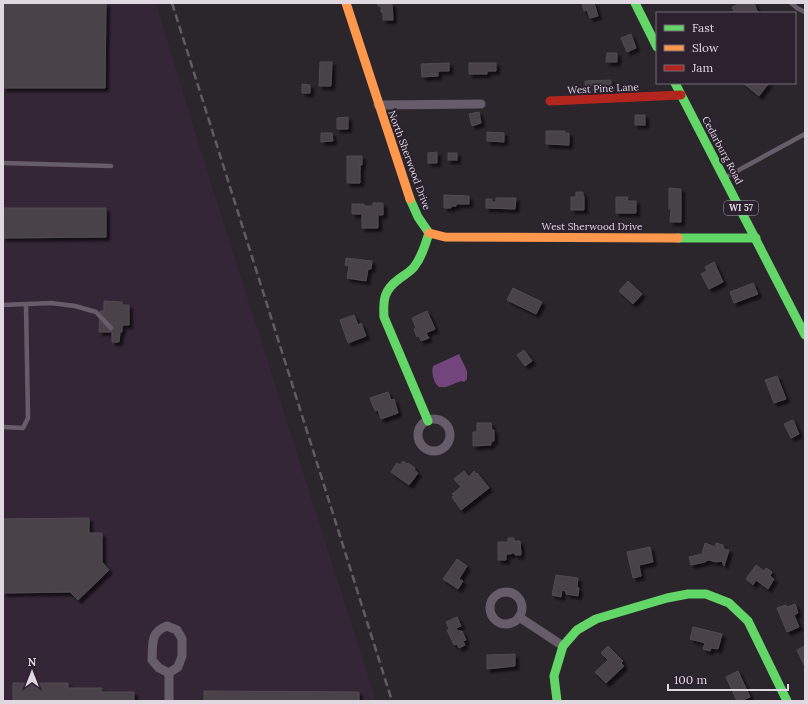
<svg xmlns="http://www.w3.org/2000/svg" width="808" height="704" font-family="Lora,serif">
<defs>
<filter id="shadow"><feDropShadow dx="3.5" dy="3.5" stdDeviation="1" flood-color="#0009"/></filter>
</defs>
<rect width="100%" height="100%" fill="#2b252c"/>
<path fill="#342636" d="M3,3h153l47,155 173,543h-373z"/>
<path fill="#73457d" d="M459,354l8,17v8l-3,3 -3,-1 -15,6h-7c-5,-4 -8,-13 -6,-21z"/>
<g fill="#484349" stroke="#504b51" filter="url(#shadow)">
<path d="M3,3h103l-1,85h-102z"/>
<path d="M378,3h14l1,17h-10v-8h-2v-6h-3z"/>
<path d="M582,3h12l4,13 -8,2 -3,-8 -3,1z"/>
<path d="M737,3h4l1,2 5,-2h7l4,10h-29l5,-2 -2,-4 5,-2z"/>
<path d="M631,34l5,14 -9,4 -6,-14z"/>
<path d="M607,53h10v9h-11z"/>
<path d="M320,62h12l-1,24h-12z"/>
<path d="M449,63v8h-11v5l-16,1 -1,-13z"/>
<path d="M469,63h27v8h-9v3h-18z"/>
<path d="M611,80v12l-25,1 -1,-12z"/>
<path d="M743,83h26l-10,13z"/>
<path d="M302,84l8,1v8h-8z"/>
<path d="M479,112l2,11 -9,3 -3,-12z"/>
<rect x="635" y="115" width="10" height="10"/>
<path d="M348,117v12h-11v-11z"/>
<path d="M546,131h19v2h4v12l-23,-1z"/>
<path d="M487,132l17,1v9l-17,-1z"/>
<path d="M321,133h11l1,8 -12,1z"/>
<path d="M437,152v11h-9v-10z"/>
<rect x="448" y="153" width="9" height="7"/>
<path d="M347,156h15v9h-2v18h-13z"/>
<path d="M669,188l12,1v33h-11l1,-13h-2z"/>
<path d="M576,192h7v4h1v14h-13v-13h5z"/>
<path d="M444,195l25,1v8h-13v2h-5v2h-7z"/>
<path d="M616,197h12l-1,4h9v12h-20z"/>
<path d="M496,198h20l-1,11 -29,-1v-9h6v3h4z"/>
<path d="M373,203h10v12h-5v13h-16v-14h-10v-10h12v2h9z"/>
<path d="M3,208h103v29l-103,1z"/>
<path d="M346,258l26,3 -1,8h-3l-2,12 -19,-3 2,-12 -4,-1z"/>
<path d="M714,262l9,20 -14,7 -8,-15 6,-3 -2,-4z"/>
<path d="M628,281l14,13 -9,10 -14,-13z"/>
<path d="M753,283l5,11 -24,9 -4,-11z"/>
<path d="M513,288l29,14 -6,12 -29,-14z"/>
<path d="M104,301l18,1v3h7v20h-7v7h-2l-1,10h-7v-10h-13l1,-21h4z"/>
<path d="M427,311l8,18 -9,4 3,5 -8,3 -2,-5 -2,1 -3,-8 2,-1 -4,-10z"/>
<path d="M354,315l4,10 3,-2 5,13 -18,7 -8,-23z"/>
<path d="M524,350l8,11 -7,5 -8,-11z"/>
<path d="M777,376l9,23 -12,4 -9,-23z"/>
<path d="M388,392l3,8 3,-1 4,14 -17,6 -3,-9 -3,1 -5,-13z"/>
<path d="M793,420l6,14 -8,4 -7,-14z"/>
<path d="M477,423h14l1,7h2v11h-3v4l-18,1v-14h4z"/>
<path d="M403,461l4,3 1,-1 7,5 -1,2 4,3 -9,12 -18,-13 6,-9 3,2z"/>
<path d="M464,471l5,6 5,-6 2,3 1,-1 12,15 -28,22 -9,-13 3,-2 -3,-1 9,-7 -7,-8z"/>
<path d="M89,518v15h13v29l7,8 -31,30 -8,-8 -67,1v-74z"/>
<path d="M508,538h6v3h6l1,14h-6v-2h-4v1h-5v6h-8v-18h10z"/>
<path d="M705,543l10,4 1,-4 7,2 1,4 5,1 -5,16 -2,-5 -6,1 -7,-2 -3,1 -1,1 -14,3 -2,-8 13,-3z"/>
<path d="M650,547l3,15 -14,3 2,11 -8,2 -6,-26z"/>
<path d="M457,559l10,7 -8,13 4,2 -5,8 -15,-10z"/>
<path d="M756,565l8,6 2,-3 6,4 -2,4 4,3 -6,10 -12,-9 -3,5 -7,-6z"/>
<path d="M556,575l22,3 -1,9 2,1 -1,8 -12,-2v-3l-4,-1 -1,7 -9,-2z"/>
<path d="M795,604l3,9 -4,2 5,12 -12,5 -10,-24 9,-3 1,2z"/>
<path d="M457,617l4,9 -5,2 2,3h4l4,9 -3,1 2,4 -6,3 -2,-4 -3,1 -7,-15 2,-1 -3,-7z"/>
<path d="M693,627l29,7 -4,15 -7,-1 -1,3 -7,-2 2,-6 -15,-4z"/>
<path d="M608,646l15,15 -2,2 3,3 -18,17 -11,-11 13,-12 -7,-7z"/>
<path d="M805,646v21l-8,-17z"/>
<path d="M515,654v12l-28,3v-14z"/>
<path d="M738,671l12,26 -9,4h-4l-11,-24z"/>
<path d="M13,683h55v5h34l-1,4h33v9h-121z"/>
<path d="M204,691l155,1v9h-155z"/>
</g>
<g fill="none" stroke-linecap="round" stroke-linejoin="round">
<g stroke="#675c69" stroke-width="4.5">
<path d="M791,3l6,5 8,4"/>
<path d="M3,163l108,3"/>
<path d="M726,177l79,-43"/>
<path d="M3,305l48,-2 24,3 21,6 15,16"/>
<path d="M3,427l20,1 5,-10 -2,-113"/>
</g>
<g stroke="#675c69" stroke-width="9">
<path d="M378,105l103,-1"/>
<circle cx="434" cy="435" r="16"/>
<circle cx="506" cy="608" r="16"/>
<path d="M519,617l44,29"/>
<path d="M167,626l10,4 5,9v17l-4,11 -9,6 -10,-5 -7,-8c1,-16 -2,-28 15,-34z"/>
<path d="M169,701v-28"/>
</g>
<g stroke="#63d668" stroke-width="9">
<path d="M635,3l22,44"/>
<path d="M675,83l130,252"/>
<path d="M410,199l8,18 11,16c-4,12 -7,24 -15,34 -4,5 -10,8 -15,12 -15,11 -16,20 -15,38l44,104"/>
<path d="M678,238h78"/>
<path d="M557,701l-3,-25 9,-30 14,-16 19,-11 71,-21 21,-4h18l23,9 19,18 39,80"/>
</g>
<g stroke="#ff974d" stroke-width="9">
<path d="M346,3l64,196"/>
<path d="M429,233l16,4 233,1"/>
</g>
<path stroke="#b3261e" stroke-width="9" d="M550,101l131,-6"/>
<path stroke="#625b64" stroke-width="2.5" stroke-dasharray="8 4" stroke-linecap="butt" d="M172,3l220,698"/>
</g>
<g text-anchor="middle" stroke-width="4" stroke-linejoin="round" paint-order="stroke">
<rect fill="#2c222f" stroke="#a9a1ac" stroke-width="1" x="724" y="201" width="34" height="14" rx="3"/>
<g font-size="9" font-weight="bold" fill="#dfd8e1">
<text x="741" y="211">WI 57</text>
</g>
<g font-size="10" fill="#dfd8e1" stroke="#2c222f">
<text transform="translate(603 88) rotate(-3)" y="4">West Pine Lane</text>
<text transform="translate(723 150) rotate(62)" y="4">Cedarburg Road</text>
<text transform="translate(410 160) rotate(70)" y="4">North Sherwood Drive</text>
<text x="592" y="230">West Sherwood Drive</text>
</g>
</g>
<rect width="808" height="704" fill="none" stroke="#dfd8e1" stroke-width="8"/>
<rect x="656" y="12" width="140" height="72" fill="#2c222f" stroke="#746b76"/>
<rect x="664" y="25" width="20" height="6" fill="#63d668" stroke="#746b76"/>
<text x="692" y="32" font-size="12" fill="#dfd8e1">Fast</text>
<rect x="664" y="45" width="20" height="6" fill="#ff974d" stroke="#746b76"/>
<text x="692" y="52" font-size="12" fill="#dfd8e1">Slow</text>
<rect x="664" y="65" width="20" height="6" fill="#b3261e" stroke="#746b76"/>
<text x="692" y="72" font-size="12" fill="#dfd8e1">Jam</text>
<g transform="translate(32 672)" stroke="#2c222f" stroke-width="3" paint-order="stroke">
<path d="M0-3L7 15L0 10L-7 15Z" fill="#dfd8e1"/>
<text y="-6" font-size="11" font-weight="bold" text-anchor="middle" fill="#dfd8e1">N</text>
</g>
<path d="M668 684v6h120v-6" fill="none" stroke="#dfd8e1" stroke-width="2"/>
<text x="674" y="684" font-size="12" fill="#dfd8e1" stroke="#2c222f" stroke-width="3" paint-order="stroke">100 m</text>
</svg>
